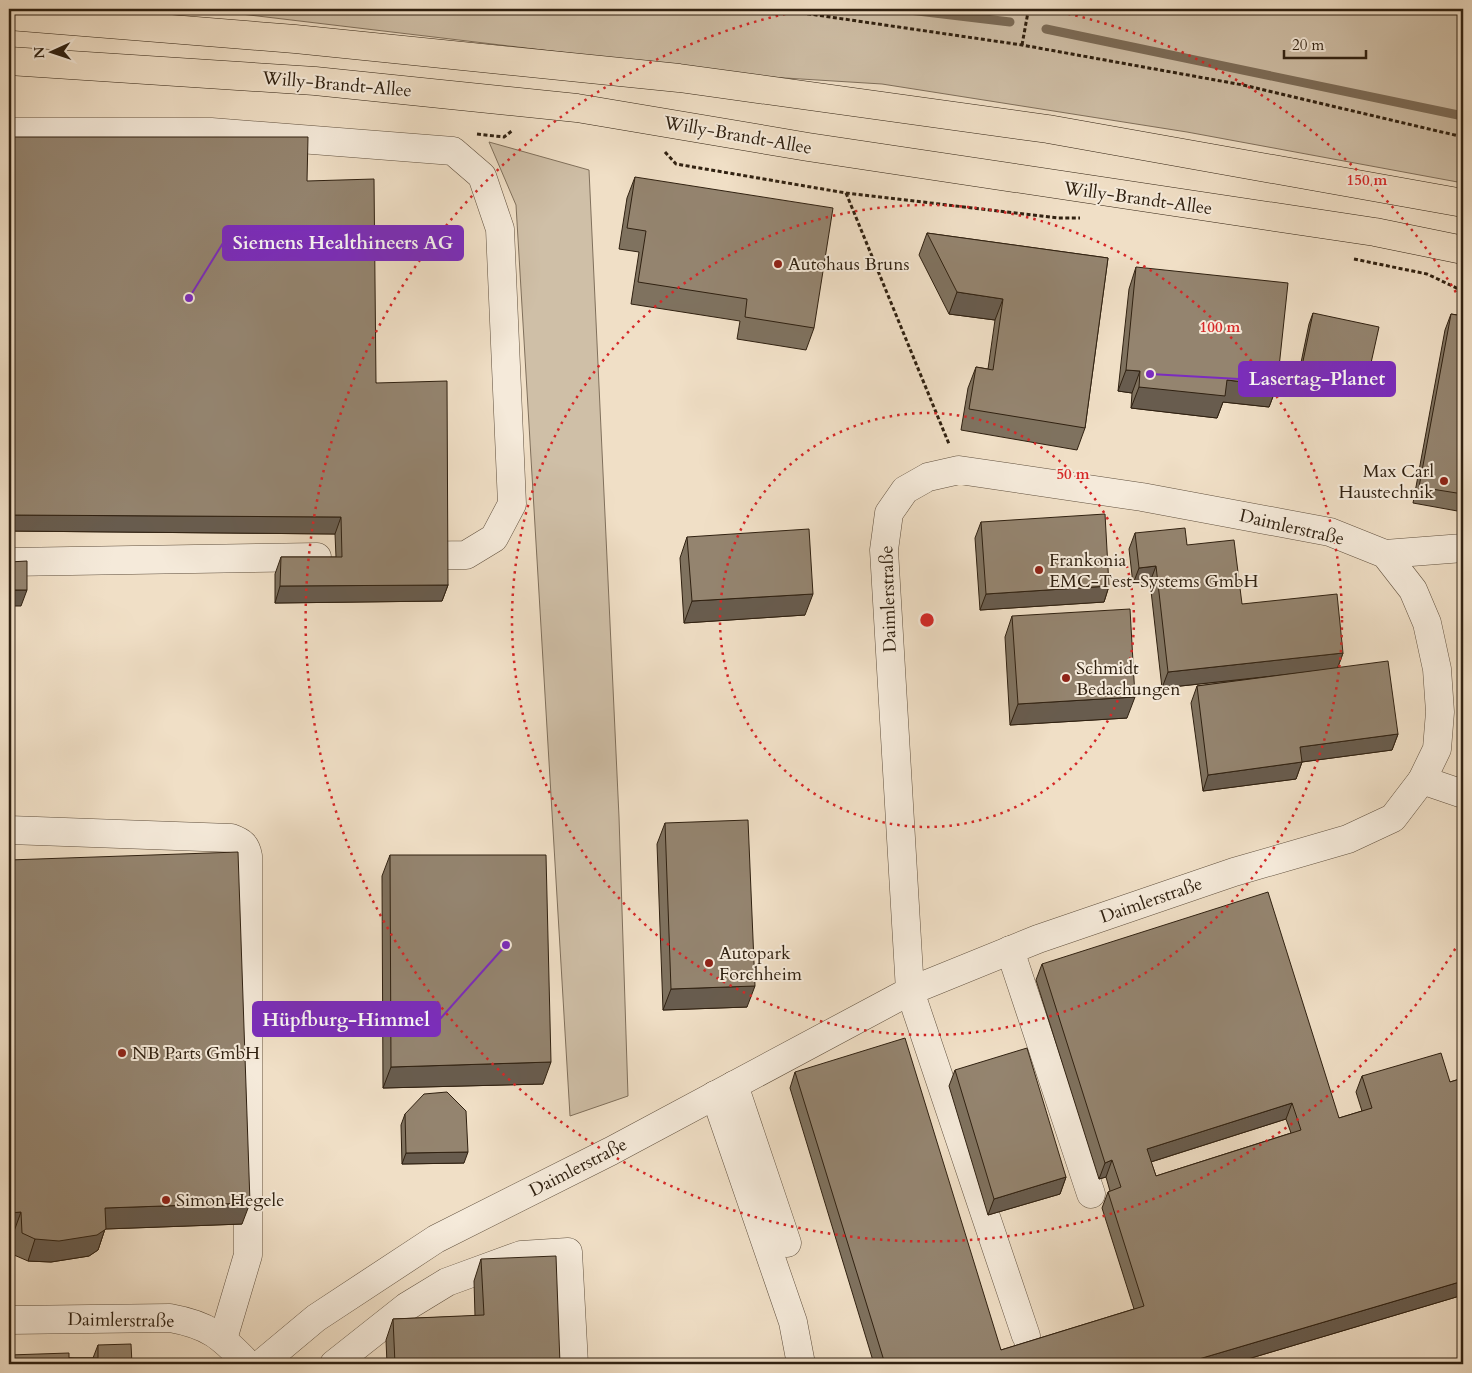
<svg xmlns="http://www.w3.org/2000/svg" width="1472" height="1373" font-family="Cardo,serif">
<rect width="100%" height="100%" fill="#f0dfc6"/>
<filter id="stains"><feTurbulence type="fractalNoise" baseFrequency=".004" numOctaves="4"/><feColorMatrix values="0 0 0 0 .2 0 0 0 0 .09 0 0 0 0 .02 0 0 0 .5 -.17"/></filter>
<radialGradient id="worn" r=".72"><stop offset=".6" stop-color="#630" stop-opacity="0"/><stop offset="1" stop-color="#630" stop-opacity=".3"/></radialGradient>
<g fill="#cfbfa7" stroke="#80705c">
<path d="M199,9h1264v174l-276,-51 -305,-48 -113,-7z"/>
<path d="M489,142l100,28 30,647 9,279 -58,20 -54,-911z"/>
</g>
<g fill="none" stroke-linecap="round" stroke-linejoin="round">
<g stroke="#7c6c58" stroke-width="9">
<path d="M901,9l109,13"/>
<path d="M1046,29l417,87"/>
</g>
<g stroke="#60503e" stroke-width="29">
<g id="minor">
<path d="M9,132h202l242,19 29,25 18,53 12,275 -18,34 -28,17 -56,1"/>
<path d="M1385,554l78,-6"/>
<path d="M9,562l308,-5"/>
<path d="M1422,780l41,14"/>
<path d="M9,830l222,8c11,4 15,7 17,18v399l-25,84"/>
<path d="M1010,950l81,244"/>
<path d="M734,1085l53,158"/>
<path d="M715,1095l78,227 8,42"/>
<path d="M9,1320l161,-2c39,7 51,18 78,46"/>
<path d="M261,1364l55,-46 120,-79 175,-88 299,-160 128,-52 196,-67 114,-33 45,-21 29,-38 15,-31 3,-37 -3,-43 -10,-46 -14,-33 -28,-36 -55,-22 -188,-35 -183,-27 -31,7 -23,13 -16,23 -5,37 26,441 116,345"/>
<path d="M334,1364l72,-57 41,-25 74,-27 47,-3 6,112"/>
</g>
</g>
<g stroke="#302111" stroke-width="29">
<g id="major">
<path d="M9,16l286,23 384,39 369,51 415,74"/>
<path d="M9,61l306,20 262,27 231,39 567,85 88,18"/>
</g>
</g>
<g stroke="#302111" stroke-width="3" stroke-dasharray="4 2.5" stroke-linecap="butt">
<path d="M775,9l247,36 221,40 220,52"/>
<path d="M1022,45l6,-33"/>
<path d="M477,134l27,3 9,-7"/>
<path d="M665,152l11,12 170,29 212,25h22"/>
<path d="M846,193l103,251"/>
<path d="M1354,259l73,15 36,17"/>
</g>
<use href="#minor" stroke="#f5eada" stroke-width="28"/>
<use href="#major" stroke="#f0dfc6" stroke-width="28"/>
</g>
<g fill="#7f725f" stroke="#302111" fill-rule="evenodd">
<path d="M9,137l298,44 69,202 72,202 -6,16 -167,2v-29l6,-17h55l-1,-23 -326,-3z"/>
<path d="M635,177l179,151 -8,22 -69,-11 3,-18 -109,-17 8,-52 -20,-3 8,-51z"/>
<path d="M927,233l181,25 -23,170 -8,22 -116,-20 7,-42 8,-21 12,2 7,-49 -46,-6 -30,-59z"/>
<path d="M1136,267l141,119 -8,21 -46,-5 -6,16 -86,-10 1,-15 -14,-2 11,-102z"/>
<path d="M1313,313l54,68 -4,11 -65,-15 11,-53z"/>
<path d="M1451,314l12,2v196l-50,-9 32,-173z"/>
<path d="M981,522l128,64 -5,16 -124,8 -5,-72z"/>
<path d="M1135,533l52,12 55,59 101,49 -5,14 60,67 -6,16 -90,12 -6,17 -93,12 -12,-88 6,-17 78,-10 -113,12 -12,-106 -17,2 -4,-35z"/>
<path d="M687,537l118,78 -121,8 -4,-65z"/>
<path d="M1012,616l115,102 -117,7 -5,-88z"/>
<path d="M665,823l82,184 -84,3 -6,-166z"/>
<path d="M390,855l153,229 -160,4 -1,-212z"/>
<path d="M9,860l233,364 -137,5 -7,21 -9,6 -38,6 -23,-1 -14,-6 -1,-21z"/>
<path d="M1042,964l297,154 23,-7 -6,-19 6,-16 88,6 13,-4v217l-232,69h-357l-84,-276 5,-16 206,278 133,-41 -32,-101 6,-16 2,-1 -4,-14 -7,2 -63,-199zM1286,1119l5,14 -135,43 -5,-14z"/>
<path d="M955,1070l111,107 -6,17 -72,21 -39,-129z"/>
<path d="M405,1114l59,49 -62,1 -1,-39z"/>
<path d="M481,1259l79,105h-173l-1,-24 7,-21 82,-3 -1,-35z"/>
<path d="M98,1345l34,19 -63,-6h24z"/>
</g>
<g fill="#685c4e" stroke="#302111">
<path d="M957,292l46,7 -8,21 -46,-6z"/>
<path d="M1126,370l14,1 -8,22 -14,-2z"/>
<path d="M1227,380l50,6 -8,21 -46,-5 -6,16 -86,-10 8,-21z"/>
<path d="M9,515l332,2 -6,17 -326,-3z"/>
<path d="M1156,566l-6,16 -17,2 6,-16z"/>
<path d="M448,585l-6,16 -167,2 5,-17z"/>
<path d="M1109,586l-5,16 -124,8 6,-16z"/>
<path d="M9,590h18l-6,16h-12z"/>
<path d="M813,594l-8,21 -121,8 8,-22z"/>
<path d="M1343,653l-6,16 -175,19 6,-16z"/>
<path d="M1135,697l-8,21 -117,7 8,-21z"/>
<path d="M1398,734l-6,16 -98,13 6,-16z"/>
<path d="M1302,762l-6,17 -93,12 5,-16z"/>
<path d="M755,986l-8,21 -84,3 8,-21z"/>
<path d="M551,1062l-8,22 -160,4 8,-21z"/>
<path d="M1292,1103l-6,16 -145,46 6,-16z"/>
<path d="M468,1152l-4,11 -62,1 4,-11z"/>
<path d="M1112,1160l-6,17 -7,2 6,-16z"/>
<path d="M1066,1177l-6,17 -72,21 6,-16z"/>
<path d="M250,1203l-8,21 -137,5 -7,21 -9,6 -38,6 -23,-1 7,-22 70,-31z"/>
<path d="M21,1212l-8,22h-4v-21z"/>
<path d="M1463,1281v14l-232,69h-49z"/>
</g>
<g fill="#94846f" stroke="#302111" fill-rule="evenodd">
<path d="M9,137h299l-1,44 67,-2 2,204 71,-2 1,204 -168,1 1,-29h61l-1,-40 -332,-2z"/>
<path d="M635,177l198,31 -19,120 -69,-11 2,-18 -109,-17 8,-51 -19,-3z"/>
<path d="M927,233l181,25 -23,170 -116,-19 7,-42 17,3 10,-71 -46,-7z"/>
<path d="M1136,267l152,16 -11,103 -50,-6 -2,16 -86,-9 1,-16 -14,-1z"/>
<path d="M1313,313l66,14 -12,54 -65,-15z"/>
<path d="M1451,314l12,2v178l-44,-7z"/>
<path d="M1105,514l4,72 -123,8 -5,-72z"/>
<path d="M1185,528l2,17 47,-5 8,64 95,-10 6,59 -175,19 -12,-106 -17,2 -4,-35z"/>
<path d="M809,529l4,65 -121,7 -5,-64z"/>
<path d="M27,561v29h-18v-28z"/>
<path d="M1130,609l5,88 -117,7 -6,-88z"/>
<path d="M1388,661l10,73 -98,13 2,15 -94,13 -11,-89z"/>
<path d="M748,820l7,166 -84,3 -6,-166z"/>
<path d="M238,852l12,351 -145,5 1,21 -9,6 -38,6 -24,-2 -13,-6 -1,-21 -12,1v-353z"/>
<path d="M390,855h156l5,207 -160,5z"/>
<path d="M1268,892l71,226 33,-10 -10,-32 79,-23 9,29 13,-4v203l-281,83h-297l-90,-292 110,-34 96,312 143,-44 -36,-114 13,-5 -9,-27 -7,3 -63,-199zM1292,1103l9,27 -145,46 -9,-27z"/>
<path d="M1027,1048l39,129 -72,22 -39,-129z"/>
<path d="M447,1092l19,19 2,41 -62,1 -1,-39 19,-20z"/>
<path d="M556,1256l4,108h-165l-2,-45 91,-4 -3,-56z"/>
<path d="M131,1344l1,20h-63v-6h29v-13z"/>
<path d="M69,1353v11h-60v-9z"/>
</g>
<g fill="none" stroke="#d62828" stroke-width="2.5" stroke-dasharray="2.5 5">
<circle cx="927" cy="620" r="207"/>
<circle cx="927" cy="620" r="415"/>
<path d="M1463 936A622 622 0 1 1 808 9M1046 9A622 622 0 0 1 1463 304"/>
</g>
<g fill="#8f2418" stroke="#f5eada" stroke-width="2">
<circle cx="778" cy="264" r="5"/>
<circle cx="1444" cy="481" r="5"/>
<circle cx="1039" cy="570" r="5"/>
<circle cx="1066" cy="678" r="5"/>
<circle cx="709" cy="963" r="5"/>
<circle cx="122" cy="1053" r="5"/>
<circle cx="166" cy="1200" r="5"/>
</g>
<g text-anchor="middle" stroke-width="4" stroke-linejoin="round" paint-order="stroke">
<g font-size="18" fill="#302111" stroke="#f5eada">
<text transform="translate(337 84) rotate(5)" y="6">Willy-Brandt-Allee</text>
<text transform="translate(738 135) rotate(10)" y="6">Willy-Brandt-Allee</text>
<text transform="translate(1138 198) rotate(8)" y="6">Willy-Brandt-Allee</text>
<text transform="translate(1292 527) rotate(13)" y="6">Daimlerstraße</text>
<text transform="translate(888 599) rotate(-92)" y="6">Daimlerstraße</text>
<text transform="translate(1151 900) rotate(-19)" y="6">Daimlerstraße</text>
<text transform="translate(578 1167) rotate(-27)" y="6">Daimlerstraße</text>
<text transform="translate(121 1320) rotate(1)" y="6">Daimlerstraße</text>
</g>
<g font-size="18" fill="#302111" stroke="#f5eada" text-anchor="start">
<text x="788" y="270">Autohaus Bruns</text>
<text x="1434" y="477" text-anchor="end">Max Carl<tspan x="1434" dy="21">Haustechnik</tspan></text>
<text x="1049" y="566">Frankonia<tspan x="1049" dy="21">EMC-Test-Systems GmbH</tspan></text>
<text x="1076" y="674">Schmidt<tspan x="1076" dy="21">Bedachungen</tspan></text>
<text x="719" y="959">Autopark<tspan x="719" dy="21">Forchheim</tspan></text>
<text x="132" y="1059">NB Parts GmbH</text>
<text x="176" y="1206">Simon Hegele</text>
</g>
</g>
<circle cx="927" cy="620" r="8" fill="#d62828" stroke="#f5eada" stroke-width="2.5"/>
<g font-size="15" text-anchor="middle" font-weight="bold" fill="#d62828" stroke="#f5eada" stroke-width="4" stroke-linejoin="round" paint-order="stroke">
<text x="1367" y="185">150 m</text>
<text x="1220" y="332">100 m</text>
<text x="1073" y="479">50 m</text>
</g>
<path fill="none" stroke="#7b2cbf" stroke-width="2" d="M189 298L223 243M1150 374L1239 379M506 945L440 1019"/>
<g fill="#7b2cbf" stroke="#f5eada" stroke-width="2">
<circle cx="189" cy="298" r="5"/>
<circle cx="1150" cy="374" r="5"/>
<circle cx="506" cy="945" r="5"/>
</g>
<g fill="#7b2cbf" stroke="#7b2cbf" stroke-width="2">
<rect x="223" y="226" width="240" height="34" rx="5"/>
<rect x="1239" y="362" width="156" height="34" rx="5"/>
<rect x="253" y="1002" width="187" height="34" rx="5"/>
</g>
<g font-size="19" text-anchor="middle" font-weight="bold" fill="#fff">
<text x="343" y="249">Siemens Healthineers AG</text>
<text x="1317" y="385">Lasertag-Planet</text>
<text x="346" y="1026">Hüpfburg-Himmel</text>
</g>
<rect width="1472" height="1373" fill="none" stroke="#f0dfc6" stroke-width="30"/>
<rect x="10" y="10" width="1452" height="1353" fill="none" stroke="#302111" stroke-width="2.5"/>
<rect x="15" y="15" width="1442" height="1343" fill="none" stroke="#302111"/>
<g transform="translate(52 52) rotate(267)" stroke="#f5eada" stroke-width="4" paint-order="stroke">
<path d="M0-4L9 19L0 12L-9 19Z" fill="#302111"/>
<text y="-8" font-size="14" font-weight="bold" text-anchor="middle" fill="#302111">N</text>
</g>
<path d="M1284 50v8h82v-8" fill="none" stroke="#302111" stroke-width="2.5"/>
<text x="1292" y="50" font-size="15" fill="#302111" stroke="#f5eada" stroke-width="4" paint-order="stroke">20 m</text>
<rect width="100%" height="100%" filter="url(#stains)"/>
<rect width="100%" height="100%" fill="url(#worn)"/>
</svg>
